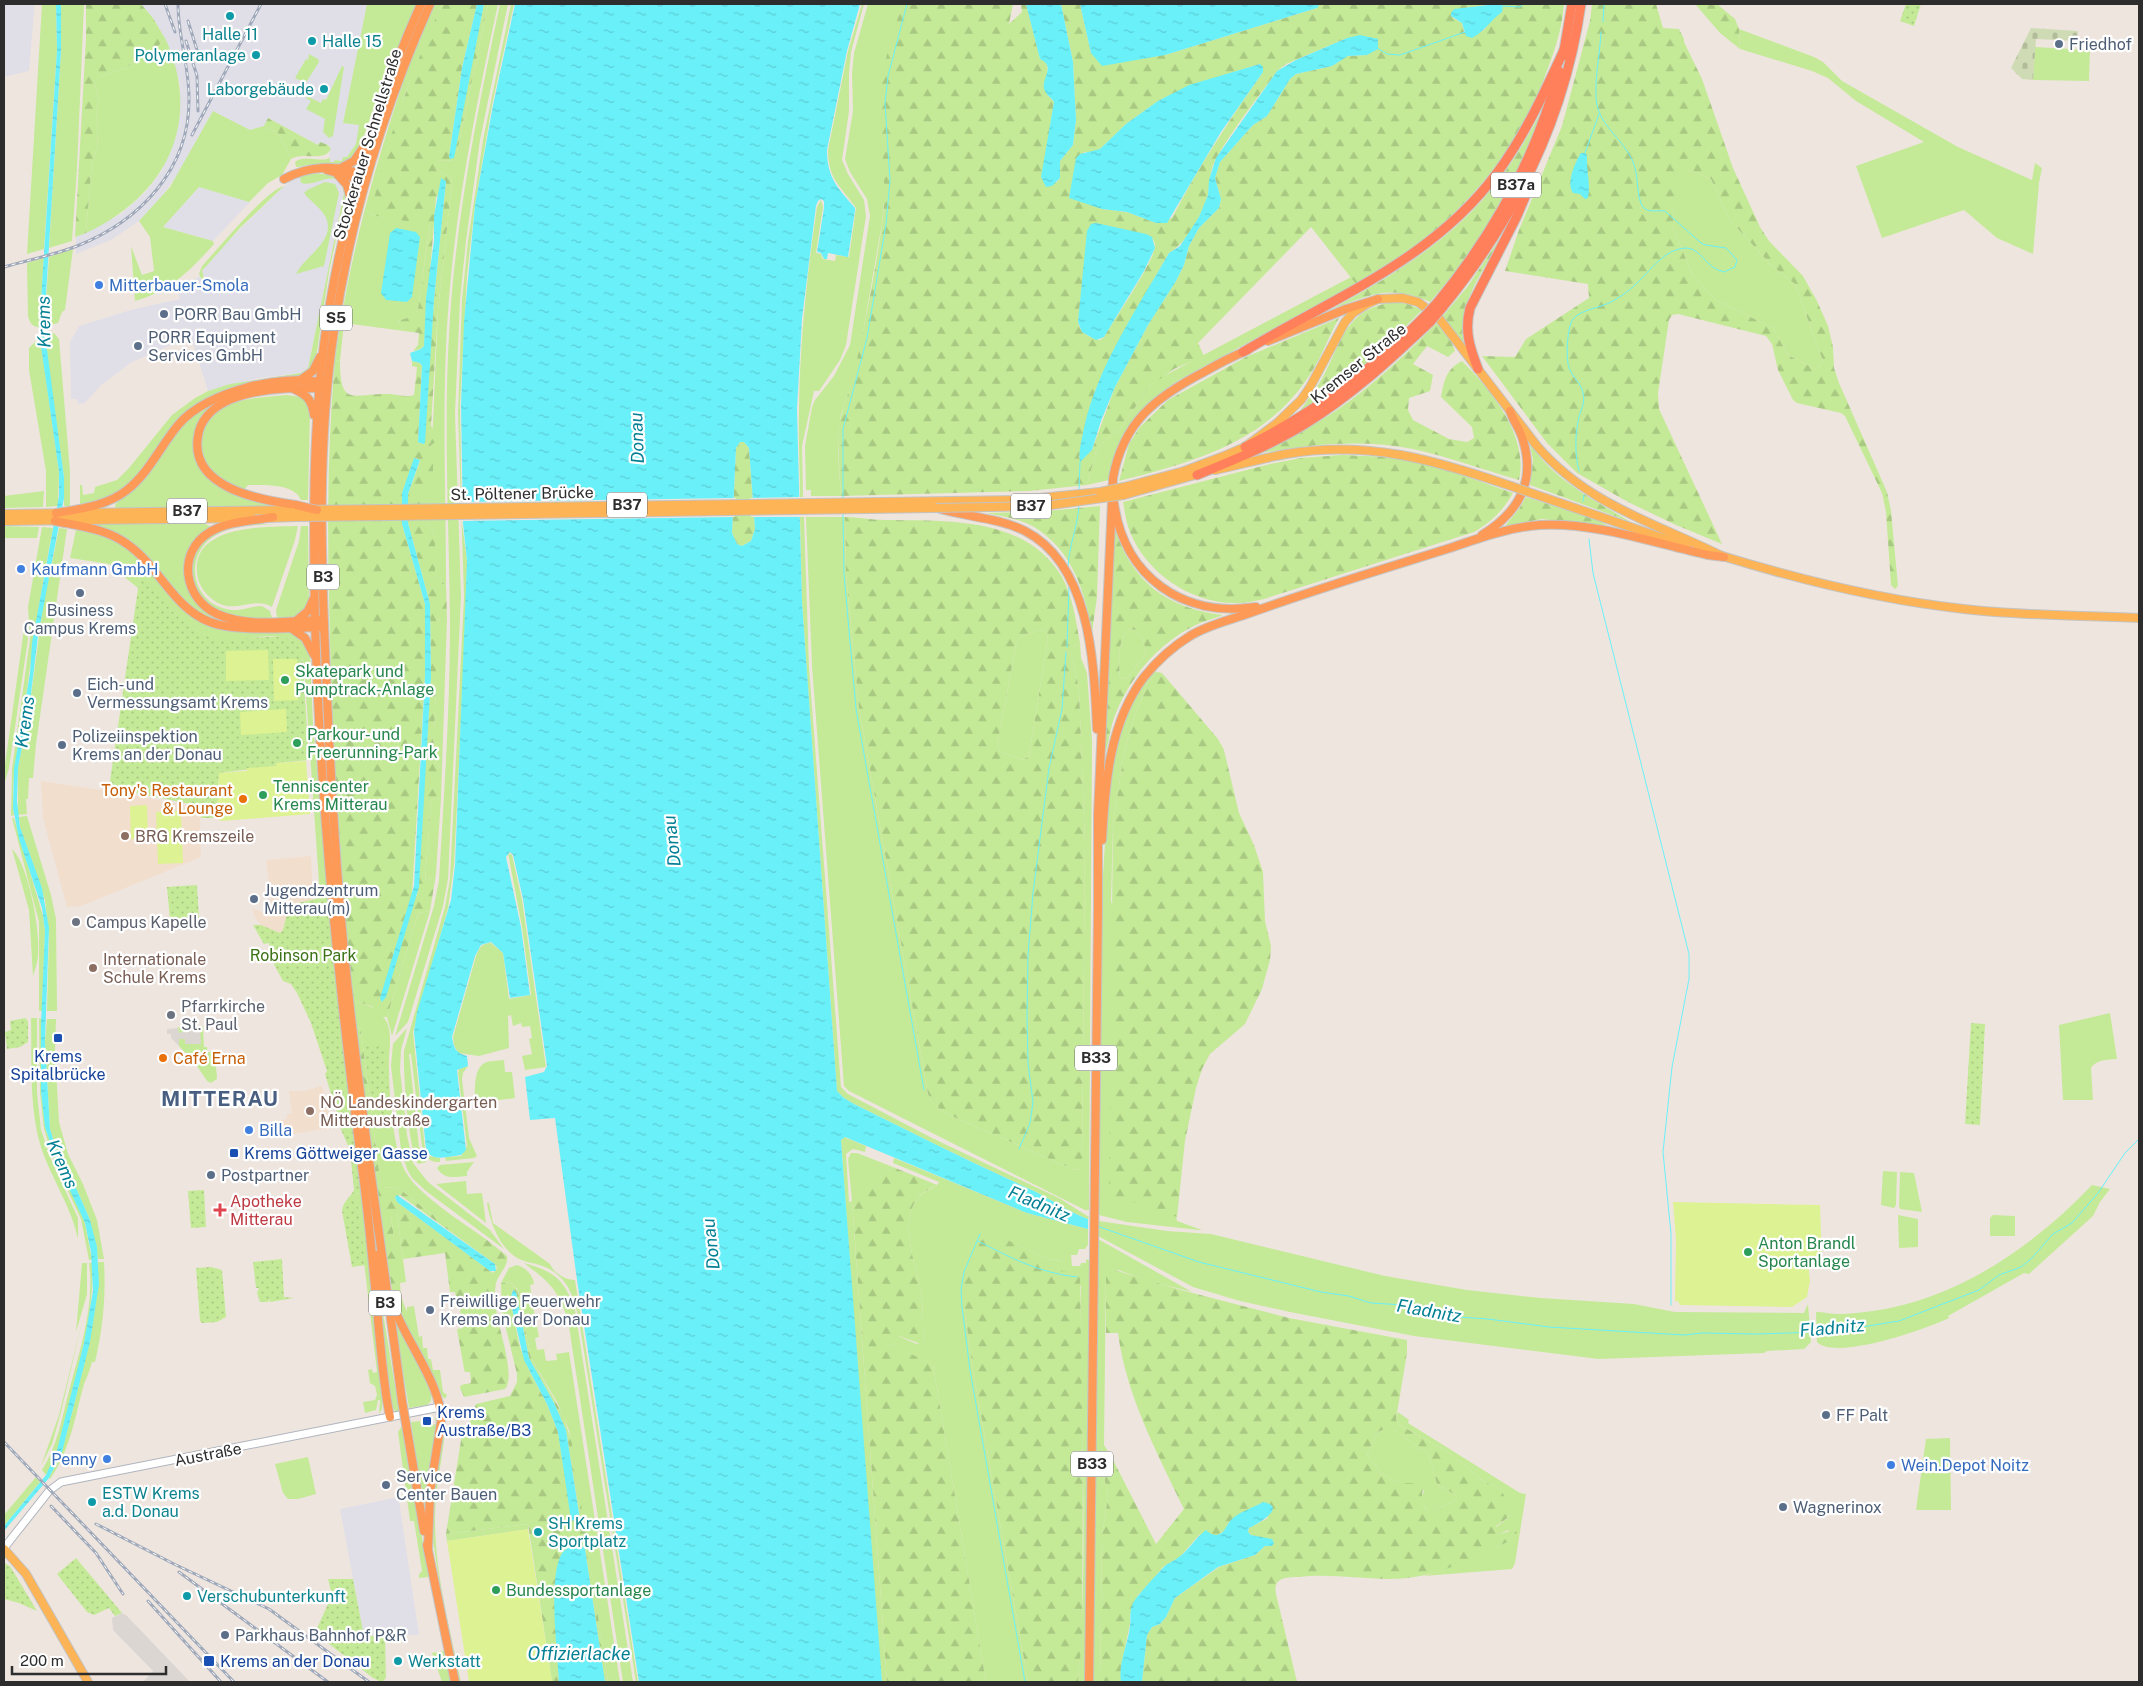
<svg xmlns="http://www.w3.org/2000/svg" width="2143" height="1686" font-family="'Public Sans',sans-serif">
<defs>
<pattern id="forest-firs" width="22" height="20" patternUnits="userSpaceOnUse" patternTransform="scale(1.25)"><rect width="22" height="20" fill="#c4ea97"/><path d="M5 1l3.5 6h-7zM16 11l3.5 6h-7z" fill="#a9c982"/></pattern>
<pattern id="cemetery-stones" width="16" height="16" patternUnits="userSpaceOnUse" patternTransform="scale(1.25)"><rect width="16" height="16" fill="#cfdbb4"/><path d="M2 7V4a2 2 0 0 1 4 0v3zM10 15v-3a2 2 0 0 1 4 0v3z" fill="#b2bc9b"/></pattern>
<pattern id="park-dots" width="8" height="8" patternUnits="userSpaceOnUse" patternTransform="scale(1.25)"><rect width="8" height="8" fill="#c4ea97"/><path d="M2 2h.1M6 6h.1" fill="none" stroke="#a9c982" stroke-width="1.8" stroke-linecap="round"/></pattern>
<pattern id="water-ripples" width="26" height="14" patternUnits="userSpaceOnUse" patternTransform="scale(1.25)"><rect width="26" height="14" fill="#6af0f9"/><path d="M2 4q2-2 4 0t4 0M15 11q2-2 4 0t4 0" fill="none" stroke="#5cced6"/></pattern>
</defs>
<rect width="100%" height="100%" fill="#efe5df"/>
<g fill="#e0dfe8">
<path d="M4,4h30v8l-5,59 -25,6z"/>
<path d="M141,4h226l-24,119 17,2 -2,12 -2,7 -9,13h-3l-2,4 -7,-1 -1,2h-5l1,-16 -10,-3 -2,2 -50,-27 -4,8 -14,4 -37,-19 -33,60 -22,31 -19,19 -28,19 -35,14v-17l45,-23 24,-21 16,-21 15,-35 4,-24v-29l-14,-44 -13,-22z"/>
<path d="M300,176l10,8 14,-6h7l8,5 5,10 -36,175 -7,5 -42,5 -51,13 -16,-51 -23,6 -37,16 -31,23 -16,18 -7,1 -1,-5h-6l-1,-57 9,-16 55,-17 46,-10 -3,-9 23,-14 2,4 2,-2 -2,-7 25,-29 57,-56z"/>
<path d="M199,187l51,15 -37,39 -50,-14z"/>
<path d="M394,1498l5,3 20,134 -55,1 -24,-127z"/>
</g>
<g fill="#f2decd">
<path d="M41,781l80,12 80,15 -1,17 1,32 -120,49 -14,1 -24,-89z"/>
<path d="M311,856l2,44 -15,3 -10,6 -5,21 -3,3 -19,-8 -7,-9 -1,-7 11,4 8,-2v-6l-6,-45z"/>
<path d="M322,1086l11,41 -44,8 -1,-3 -13,-2 2,-9 10,-2v-5l5,-1 -3,-22h15z"/>
</g>
<g fill="#c4ea97">
<path d="M42,4h14l1,46 -13,199 -17,5z"/>
<path d="M61,4h23l-7,165 -5,72 -23,7 12,-197z"/>
<path d="M367,4h50l-34,77 -24,69c-14,20 -22,12 -43,14 -7,0 -14,3 -20,3l-1,-5c10,-8 24,1 35,-4v4h4l1,-2 7,1 1,-4h4l9,-13 3,-19 -16,-2z"/>
<path d="M434,4h8l-37,90 -23,75 -11,46 59,9 -12,85 -4,7 -16,5 6,10 -60,-8 -4,38 -5,-1c14,-106 43,-207 79,-309l1,1z"/>
<path d="M488,4h10c-21,97 -41,195 -49,294 -8,96 -3,192 -3,287l-11,-10v-38l-7,-13 -2,-68v-7l6,-4 6,-135 14,-127 -1,-5 -15,-9v-5l3,-4 14,1 4,-9z"/>
<path d="M500,4h8l-28,136 -14,101 -6,59 -5,114 6,182 -13,283 -5,27 -35,116 -13,14 39,-130 5,-26c5,-85 11,-171 11,-256 -1,-102 -7,-204 0,-306 7,-106 28,-210 50,-314z"/>
<path d="M511,4h3l-22,101 -17,100 -8,70 -7,131 2,117 5,38 -1,57 -12,247 -6,43 -35,124 12,117 4,7 11,2v4c-11,1 -15,-6 -18,-16l-11,-92h-2l10,93 7,15 -8,2c-10,-17 -15,-91 -14,-113l41,-144 5,-28 14,-283 -6,-183 4,-113 6,-59 15,-101z"/>
<path d="M862,4h2l-13,48 -2,22v37l-7,49 6,14 16,26 2,16 -20,129 -6,15 -21,31h-5l-12,55 1,51h-3c0,-30 -2,-59 -1,-88 1,-68 8,-135 18,-202l4,-7 2,7 -7,46 5,1 2,5 12,2 1,-6 13,2 7,-49c-15,-22 -28,-28 -28,-58l20,-99z"/>
<path d="M868,4h34l-19,72 -3,27 6,78 -4,42 -20,115 -9,42 -12,34 -2,15 -1,24 3,43h-30v-6h-5l-1,-44 7,-39 3,-7 19,-24 16,-31 20,-129 -3,-17 -17,-27 -5,-13 8,-48 -1,-38 2,-20z"/>
<path d="M1739,29l75,28 9,5 19,19 116,66 74,33 3,-17 7,5 -3,15 -6,71 -36,-16 -33,-28 -82,28 -26,-72 68,-24 -68,-41 -28,-23 -16,-7 -72,-22z"/>
<path d="M166,40c37,83 0,156 -80,193l6,-71 5,-13 1,-19 -2,-17 3,-13 -4,-16 4,-7 27,-9z"/>
<path d="M2035,47l55,3 -1,31 -56,-1z"/>
<path d="M309,54l9,5 1,3 -12,19 -4,1 -8,-4 11,-19 2,1z"/>
<path d="M342,66l2,1 -11,69 -4,2 -6,-6 2,-13 -19,-10 5,-8 -5,-3 1,-2 14,7 2,-4 3,1z"/>
<path d="M213,111l37,19 14,-4 14,7 13,26 -9,16 -14,8 -19,19 -50,-15 -36,40 50,14 1,3c-24,27 -44,47 -79,57l-4,-55 11,29 12,-4 -4,-34 -11,-16 31,-34z"/>
<path d="M1690,170l21,9 18,40 43,47 23,18 28,77 -6,9 -29,-15 -15,-27 -57,-28 -24,-26 -19,-47 1,-44z"/>
<path d="M303,174c20,-1 34,-2 43,18l-17,80 -13,86 -4,10 -10,9 -99,24 -74,84 -17,12 -19,6 -13,2v-20h2l1,10 11,-2 1,-6 22,-7 12,-12 43,-53 23,-17 13,-7 22,-7 71,-11 7,-5 36,-175c-7,-29 -27,-5 -43,-10l-1,-6z"/>
<path d="M325,182l10,2 4,9 -15,73 -28,8c9,-19 42,-34 29,-58 -5,-9 -15,-15 -21,-23l3,-3z"/>
<path d="M284,186l-44,42 -38,43 2,7 -2,2 -3,-6 3,-8c15,-16 64,-76 82,-80z"/>
<path d="M73,249l-8,61 -3,2 -4,11 -14,4 5,-70z"/>
<path d="M44,258l-5,69c-7,0 -9,-4 -11,-11l-1,-53z"/>
<path d="M1351,277l5,7 -175,95c-39,24 -66,55 -72,101l-22,5 9,-33 6,-9 19,-15 28,-41 11,-9z"/>
<path d="M54,333l5,6 11,132v35h-6v-29l-20,-142z"/>
<path d="M40,337l19,135 -1,34 -12,1v-36l-17,-101v-22z"/>
<path d="M286,384l28,1c-8,2 -18,0 -26,1 -19,1 -39,4 -57,10 -17,6 -31,18 -36,36 -9,31 16,54 42,64 13,5 29,6 40,10l-161,3 -1,-4c9,-11 22,-20 31,-32 13,-17 23,-35 37,-50 26,-28 66,-35 103,-39z"/>
<path d="M286,395l16,2 5,6 3,8 -2,89h-7c-7,-17 -37,-15 -53,-15l-3,4 30,10c-31,-6 -81,-21 -73,-63 2,-11 9,-22 19,-28 19,-10 44,-11 65,-13z"/>
<path d="M44,491l-1,16 -39,1v-12z"/>
<path d="M800,517h4l5,150 32,420 7,7 84,44 127,60 30,19 -1,2c-19,-7 -36,-19 -54,-28 -61,-28 -120,-57 -180,-87l-10,-6 -7,-7 -35,-489z"/>
<path d="M806,517h39l1,57 13,134 69,386 5,10 14,10 128,56 5,-1 2,-3 3,-324 -6,-153 -6,-29v-13l7,-4 1,15 6,15 5,68 -3,469h-4l-236,-119 -5,-5 -32,-420z"/>
<path d="M202,522l9,5c-7,12 -19,22 -25,34 -3,6 -2,16 0,23 10,29 39,32 65,41l-29,-2 -20,-8 -18,-13 -38,-45 -59,-33z"/>
<path d="M246,524h29c-19,1 -40,1 -57,10 -37,19 -27,71 13,76 11,1 20,-4 31,-4l8,5 2,7c-15,1 -31,2 -46,-3 -26,-9 -47,-40 -29,-66 3,-4 6,-9 10,-12 12,-8 25,-10 39,-13z"/>
<path d="M4,526l35,1 -2,11h-33z"/>
<path d="M298,526l-3,14 -23,67c-17,-11 -35,6 -54,-4 -11,-6 -20,-17 -21,-30 -5,-49 70,-46 101,-47z"/>
<path d="M301,526h7l1,77c-6,14 -19,15 -32,15l-1,-8 23,-69z"/>
<path d="M42,527l11,1c-12,61 -21,123 -29,185 -5,34 -14,67 -10,102l-3,1 1,-47 18,-130 -2,-32z"/>
<path d="M59,528l8,1 -31,215 -3,34h-4l-1,21h-2l1,15 -9,1v-47l11,-58 17,-126 3,-6z"/>
<path d="M76,530l32,6 16,8 75,76 92,11 12,9 7,14 3,70 15,172 -8,1 -16,-231c-7,-54 -59,-16 -92,-28 -31,-12 -51,-38 -72,-62l-2,12 -29,-24 -39,-6z"/>
<path d="M447,618l-5,151 -9,-9 3,-78v-62z"/>
<path d="M25,622l3,17 -19,129 -5,17v-13z"/>
<path d="M1129,629l7,1 7,9 3,14 -19,26 -7,-2c-1,-15 -3,-38 9,-48z"/>
<path d="M1043,630l4,3 1,5 -19,118 -6,4 -24,-9 -2,-5 19,-101c4,-12 16,-12 27,-15z"/>
<path d="M1152,670l5,2 -10,12 -13,34 -10,35 -11,71 -2,76 66,321 25,9h-3l-72,-8 -28,-7 -1,-7 3,-298 7,-119 8,-47 15,-42z"/>
<path d="M441,798l-5,76 -11,8 6,-82z"/>
<path d="M27,816l24,79 5,24 1,92h-10l2,-74 -4,-37 -25,-73 -1,-10z"/>
<path d="M12,818h2l29,98 2,15 -3,80h-3v-89z"/>
<path d="M12,849c17,16 29,84 26,108 -1,6 -3,13 -5,19l-4,-66z"/>
<path d="M508,853l4,2 10,45 24,167 -21,3 -3,-14 10,-2 -3,-15 3,-1 -2,-12 -8,1 -1,-4 -8,3 -2,-11 -3,1 1,32 -30,8 -21,-3 -4,-8 -1,-8 23,-81c3,-8 6,-13 15,-13l12,10 6,46 22,-4 -9,-68z"/>
<path d="M430,911l-38,125 -5,-19 31,-104z"/>
<path d="M353,1000c12,4 24,7 32,19 9,13 3,34 4,48 0,26 4,79 15,102 12,25 60,54 83,71l-8,2 -49,-29 -33,-26 -14,1 -5,-6 -2,2 -1,-12 2,1 2,-3 -18,-139 -3,-4 -2,4z"/>
<path d="M2110,1013l7,46c-10,1 -20,0 -26,9l2,32h-30l-4,-75z"/>
<path d="M31,1018h6v75l4,37 11,32 26,56v21c-7,-34 -28,-62 -38,-95 -11,-40 -8,-85 -9,-126z"/>
<path d="M39,1018l3,1 -1,72 5,40 39,92 7,37h-3l-8,-41 -27,-58 -10,-32 -4,-36z"/>
<path d="M47,1019h9l-1,32 4,71 9,32 15,30 14,36 7,39h-6l-8,-39 -13,-30 -18,-32 -9,-29 -5,-87z"/>
<path d="M203,1026l1,21h3l1,5h7l2,27 -6,4 -4,-2 -12,-18 -16,-17v-7h6v5l2,-12 -8,1 -1,-6z"/>
<path d="M407,1028l-6,22 -1,20 7,65 6,28 15,19 62,48 14,19 -78,-58 -14,-13 -5,-9 -6,-19 -10,-84 2,-22z"/>
<path d="M504,1060l1,12h7l3,26 -40,5c0,-10 -2,-32 8,-39 6,-4 14,-3 21,-4z"/>
<path d="M468,1066l-5,7 -1,6 7,59 8,18 -3,2 -28,3 -1,-4 16,-1 6,-10 -9,-74 1,-3z"/>
<path d="M844,1137l22,9 -1,6 -12,-3 -7,5 3,48 3,-1 -4,-42 3,-6h6l36,14 -41,35 35,480h-5l-6,-56 -35,-486z"/>
<path d="M894,1158l133,55 61,16v16l-3,4h-6l-2,6h-6l1,11h8l1,-3h5v-4l4,2 -4,421h-8c6,-70 6,-142 5,-213 -1,-61 -4,-123 -2,-183l-21,-16 2,-9 -14,-2 -50,-23h-6l-28,71 9,63 55,312h-42l-53,-318 -40,-17 5,-11 19,8 7,-3c-2,-17 0,-34 -3,-50 -5,-27 -23,-69 -3,-93 5,-6 13,-9 19,-13l2,-3 -46,-19z"/>
<path d="M474,1162l-7,10v4c-12,1 -23,4 -30,-8l3,-3z"/>
<path d="M1883,1171l14,1 -1,33 -2,3 -13,-3z"/>
<path d="M1900,1172l14,1 8,39 -22,-3 -1,-3z"/>
<path d="M466,1181l1,13 15,-1 4,30 -50,-39z"/>
<path d="M2092,1185l18,4 -10,13 -7,14 -64,58 -5,-1 -76,43 1,2c-23,11 -113,43 -132,24l-1,-30c7,0 15,2 22,2 12,0 24,-2 35,-3 85,-12 161,-65 219,-126z"/>
<path d="M361,1193l22,202 -1,14 -3,5 1,-14h-2l-2,10 -11,3 -2,-11 12,-2 2,-5 -2,-9 -5,-3 -2,-13 4,-1 1,4 4,-1 -21,-178z"/>
<path d="M487,1203h2l4,20 57,41c4,9 15,16 25,16l63,402h-2l-57,-362c-4,-22 -12,-44 -34,-53 -8,-4 -18,-4 -26,-8 -19,-10 -29,-36 -32,-56z"/>
<path d="M397,1214l9,68 -6,1 1,14 6,15v-5l7,-1 5,31 3,-1 1,12h4l1,11h3l2,11h7l3,22 4,3 -2,4 -5,-5c-18,-35 -42,-71 -49,-110l8,-1 -8,-68z"/>
<path d="M1898,1215l20,4v28l-19,1z"/>
<path d="M1993,1215l22,1v20h-25v-18z"/>
<path d="M1099,1221l68,10 44,3 174,42 82,14 74,8 93,6 41,8 129,1 4,-9 3,38 -7,7 -37,2 -3,2 -165,6 -185,-23 -124,-24 -50,-11 -47,-14 -95,-51z"/>
<path d="M1098,1239l94,53 -43,-11 -31,-11 -12,5 -2,170 7,11h-4l-3,6 -1,9 5,26 -6,38 -2,147h-7z"/>
<path d="M98,1262h6c2,34 -1,66 -9,100h-3c-2,8 -5,15 -8,22 -9,33 -14,67 -34,95l-1,-1c17,-31 22,-64 31,-98 9,-40 19,-77 18,-118z"/>
<path d="M82,1263h5v31l-11,38z"/>
<path d="M89,1263h3c3,48 -12,96 -23,143 -6,22 -10,49 -23,69l-4,-5c15,-23 20,-52 27,-79 11,-41 26,-86 20,-128z"/>
<path d="M524,1263c30,8 41,17 51,47l58,372h-10l-55,-362c-10,-31 -19,-38 -44,-57z"/>
<path d="M517,1265c9,3 16,10 17,19l-4,1 2,13 4,2 -4,1 7,36 -4,1 2,12 7,-1 2,12 11,-1 -1,-6 13,-2 51,330h-12l-39,-252 -12,-28 -26,-44 -13,-68 -8,-8 -9,1 8,-15z"/>
<path d="M376,1270l23,141 -3,1 -3,-4 -11,-70z"/>
<path d="M83,1318l-22,94 -9,32 -11,22 18,-51z"/>
<path d="M394,1318l38,73 -1,10 -4,4 -18,3z"/>
<path d="M1398,1412l11,8 -1,3 112,70 6,1 -11,69 -3,6 -88,7 32,-11 58,-26 -6,-9 -8,4 -4,-3v-4l17,-13 -13,-25 -18,-9 -34,-28 -50,-28 -2,-5z"/>
<path d="M446,1416c-1,35 -11,68 -11,103 0,55 15,110 26,163h-2l-14,-66 -14,-87 2,-37z"/>
<path d="M435,1418h3v5l-14,88 -13,-89 9,-1 1,6 15,-3z"/>
<path d="M402,1426l27,151 -10,1v-4l3,-3 -8,-50h-4l-12,-89z"/>
<path d="M1385,1429h8l35,25 9,30 20,12v3l-22,12h-6l-8,-8v-5l3,-7 -8,-8h-17l-19,-10c-2,-9 -11,-11 -13,-19l11,-22z"/>
<path d="M1950,1438l1,72h-35l10,-71z"/>
<path d="M308,1457l8,37 -18,5h-10l-5,-6 -8,-29z"/>
<path d="M36,1477l4,5 -36,44v-11z"/>
<path d="M528,1524v5l-81,12 -1,-7z"/>
<path d="M444,1651l7,31h-9l-10,-29z"/>
</g>
<g fill="url(#forest-firs)" fill-rule="evenodd">
<path d="M86,4h55l12,14 13,22 -40,28 -27,9 -4,7 4,16 -3,13 2,17 -1,19 -5,13 -6,71 -11,4 11,-199z"/>
<path d="M442,4h35l-15,64 -13,89 3,2 32,-155h4l-31,148 -3,9 -15,-1 -3,4v5l15,9 1,5 -14,127 -7,116 7,8 -3,8 -8,7 -1,7 5,3 2,5v13l-5,6v41l7,13v38l11,10 1,33 -11,2v62l-3,78 9,9 -1,29 -10,2 -6,82 11,-8 -6,37 -12,2 -31,104h-3l-13,-11 -18,-6c-13,-135 -22,-270 -24,-405 -2,-79 -1,-157 6,-235l5,1c0,46 12,33 47,33 9,0 19,4 27,1l3,-28 -5,-1v-5l8,2 2,3 -4,76 5,2 11,-144 12,-119 -10,17 -12,148 -3,3 -8,2 5,-6 1,-12 -15,-2 -6,-10 15,-5 5,-7 12,-84 -59,-10c14,-73 41,-143 71,-211zM416,458l4,3 -12,33v29l22,81 1,72 -14,220 -5,-1 13,-219v-72l-23,-80v-31z"/>
<path d="M902,4h111l-4,20 13,-12 -1,-8h5l14,54c12,7 6,13 6,23 0,4 0,9 1,13l7,8 -7,45 9,36 4,-5v-17l13,-16 3,-25 -3,-58 -12,-58h19l11,49 74,2 152,-47 1,-4h179c-16,2 -32,2 -46,9l2,5 9,5 2,9 19,-1 9,-12 10,-7 -1,-8h63c-2,27 -11,52 -21,77 -37,92 -101,155 -187,203l-45,-57 -113,116 6,13 -30,13 -25,18 -28,41 -19,15 -6,9 -9,33 -58,6 -188,5c-1,-23 -4,-45 -2,-68 2,-19 11,-36 15,-55 11,-49 21,-99 28,-149 6,-41 -2,-79 -2,-121 0,-33 13,-68 22,-99zM1347,38l20,17 -20,1 -15,10 -36,8 -6,5 -23,37 -14,9 -33,37 -5,16 6,21 -2,9 -20,20 -10,18 -5,19 -8,16 -28,44 -33,62 -23,63 -9,8h-4l16,-67 18,-40 56,-98c18,-11 34,-37 39,-59 2,-13 2,-26 9,-37 17,-30 40,-58 60,-86l9,-7zM1260,64l3,8c-33,47 -64,94 -91,146l-16,5 -29,-11 -25,-3 -12,-5 -6,-52h10l6,-3 26,-25 32,-23 31,-15zM1089,227l57,7c5,3 9,6 9,12 -1,16 -41,74 -51,91l-4,3c-10,-2 -20,-7 -22,-18z"/>
<path d="M1592,4h64l7,24 16,1 5,10v3l18,37 31,89 27,59 9,14 34,35 14,25 11,25 5,21 1,21 5,15 48,109 4,19 7,75 -3,3 -4,-4 -5,-73 -4,-19 -37,-77 -4,-3 -44,-10 -4,-3 -15,-30 -6,-26 -6,-8 -88,-22 -6,1 -3,5 -11,73 1,16 63,135 -46,-19 -48,-23 -51,-29 -30,-30 -65,-87 33,1 11,-18 63,-41 -1,-14 -83,-13 14,-41 43,-104 28,-105zM1690,170l21,9 18,40 43,47 23,18 28,77 -6,9 -29,-15 -15,-27 -57,-28 -24,-26 -19,-47 2,-44z"/>
<path d="M1695,4h22l18,15 4,10 1,20 -20,-16z"/>
<path d="M1541,112c-23,71 -62,134 -111,190 -41,-18 -59,-7 -98,7 64,-35 125,-72 169,-132 15,-20 28,-42 40,-65z"/>
<path d="M268,118l50,27 2,-3 8,3 3,4c-8,14 -27,2 -40,10l-13,-26 -14,-7z"/>
<path d="M1508,226c-18,37 -53,75 -44,118l-21,-28 25,-30z"/>
<path d="M1394,302l14,2 14,6 -39,39 -43,36 -40,26c8,-12 17,-23 24,-36 19,-36 22,-66 70,-73z"/>
<path d="M1339,318c-10,18 -17,38 -28,55 -43,69 -117,89 -192,108l10,-37 11,-17 28,-27 78,-43z"/>
<path d="M1437,323l14,18 4,10 -7,6 -21,-11 -14,18 20,11 -3,16 -21,7 -1,12 5,10 36,19 18,3 7,-4 -2,-11 -31,-30c3,-16 5,-28 21,-36 29,29 67,75 57,119 -35,-10 -70,-23 -106,-31 -51,-10 -101,-5 -151,4 30,-16 61,-32 89,-53 31,-23 59,-50 86,-77z"/>
<path d="M740,442h4l5,6 6,81 -4,12 -9,5 -5,-2 -5,-11 4,-85z"/>
<path d="M1530,444c25,37 64,56 101,78l-101,-37 3,-25z"/>
<path d="M1341,455c23,1 46,1 69,6 35,7 69,20 103,32 -10,18 -22,29 -39,39l-210,67c-9,2 -18,4 -27,4 -45,1 -90,-29 -107,-71 -4,-9 -5,-20 -7,-30l147,-38 31,-6z"/>
<path d="M1526,497l72,23 12,7 -68,-8 -37,7 14,-17z"/>
<path d="M1100,506l-3,91 -5,35c-7,-41 -20,-82 -58,-105 -14,-8 -32,-11 -48,-14l51,-1z"/>
<path d="M845,517c14,0 24,3 40,3 61,1 141,-4 177,57 11,20 14,44 18,66l-7,4v13l6,29 6,153 -3,324 -2,3 -5,1 -128,-56 -14,-10 -5,-10 -69,-386 -13,-134zM1043,630l4,3 1,5 -19,118 -6,4 -24,-9 -2,-5 19,-101c4,-12 16,-12 27,-15z"/>
<path d="M1114,527c18,55 52,81 109,88 -10,4 -20,6 -29,11 -37,18 -66,54 -80,92 -4,11 -5,23 -8,34l-1,-11zM1129,629l7,1 7,9 3,14 -19,26 -7,-2c-1,-15 -3,-38 9,-48z"/>
<path d="M1157,672l5,1 56,66 6,11 15,63 15,32 9,27 2,49 6,25 -1,14 -8,29 -17,35 -35,30 -8,15 -6,19 -11,53 -8,76 -65,-22 -3,-7 4,-364 11,-71 10,-35 13,-34z"/>
<path d="M358,1027l3,4 18,140 -2,2 -2,-1 -19,-141z"/>
<path d="M893,1167l44,18c-6,3 -14,7 -19,13 -20,24 -2,66 3,93 3,16 1,33 3,50l-3,3 -22,-8 -6,10 40,18 53,318h-99l-35,-481z"/>
<path d="M378,1182l6,6 13,-1 33,26 49,28 8,-1 20,16c2,10 -8,17 -11,27 -2,10 -1,21 1,31 2,16 19,63 8,75l-41,8 -4,-9 1,-3 10,-2 -1,-11h-5l-1,-3 -7,-40 6,-1 -4,-25h-2l-2,-11h-5l-5,-39 -42,6 -6,-45 -6,2 9,67 -9,1 -15,-100zM400,1195l95,69 2,4 -4,5 -96,-71 -2,-5z"/>
<path d="M992,1236h7l49,23 14,2 1,4 -3,5 20,5 3,193 -1,168 -4,46h-50l-55,-312 -9,-63 -1,-18 3,-16 15,-33z"/>
<path d="M1111,1269l70,21 108,28 118,22v13l-11,66 2,5 50,28 34,28 18,9 13,21v4l-17,12v5l4,3 13,-4 4,2 -3,7c-29,13 -58,29 -89,36 -39,10 -86,-3 -126,2 -6,0 -14,0 -19,3 -5,3 -5,8 -4,14l21,88h-155l5,-47 5,-8 8,-3 6,-7 9,-19 44,-31 36,-12 17,-15 -21,-5 -3,-3 1,-4 19,-10 -5,-16 -34,20 -4,8 -7,5h-19l-19,22 -17,10 -16,20 -9,8 -8,20v9l-9,43v15h-21l2,-147 6,-38 -5,-26 1,-9 3,-6h4l45,88 28,-35c-27,-56 -58,-114 -66,-176h-12v-58zM1385,1429h8l35,25 9,30 20,12v3l-22,12h-6l-8,-8 2,-16 -7,-4h-17l-19,-10c-2,-9 -11,-11 -13,-19l11,-22z"/>
<path d="M510,1282l8,9 13,67 32,57 9,28 36,239h-3l-20,-133 -4,-3 -12,1 -15,39 5,96h-7l-24,-158 -82,10 16,-100 7,-10 7,-20 34,-8 7,-14v-8l-15,-62 -1,-29zM512,1291l4,1 13,66 25,45 12,27 14,89 -2,3 -20,-90 -11,-28 -18,-34 -9,-23 -9,-43z"/>
</g>
<path fill="url(#cemetery-stones)" d="M2031,28l47,3 -1,10 -41,-2 -3,41 -11,-1 -11,-11z"/>
<g fill="url(#park-dots)">
<path d="M1906,4h15l-7,22 -14,-5z"/>
<path d="M140,575c23,26 44,56 80,65l63,-4 14,7 5,10 7,107 -33,3v3l-57,7 -2,45h-16v-12l-92,-18z"/>
<path d="M197,885l2,33 -29,2 -3,-33z"/>
<path d="M328,896l15,153 18,144 -5,1 10,71 -14,2 -10,-56c1,-10 8,-13 12,-21l-4,-40 -11,-25 1,-2 -15,-49 2,-3 -16,-48 -14,-30 -6,-9 -8,-3 -12,-22 -2,-16 -5,1 -11,-19h8l19,8 3,-3 5,-21 10,-6z"/>
<path d="M25,1018l3,3v21l-8,5 -13,2 -2,-17 6,-2 -1,-9z"/>
<path d="M1971,1023l14,1 -5,101 -15,-1z"/>
<path d="M383,1044l9,71 -3,4 -14,2 -11,-74z"/>
<path d="M204,1190l2,37 -15,1 -3,-37z"/>
<path d="M282,1259l2,38 10,1 -24,4 -1,-3 -1,3h-8l-3,-9 2,-5h-3l-3,-26z"/>
<path d="M211,1267l11,3 4,47 -9,5 -15,1 -2,-2 -4,-53z"/>
<path d="M76,1558l46,55 -7,3 -6,-8 -15,7 -7,-3 -30,-38z"/>
<path d="M4,1563l6,3 27,45 -18,-8 -15,-4z"/>
<path d="M328,1579h25l11,57h21l1,42 -4,4 -9,-4 -58,-45 17,-38z"/>
</g>
<g fill="#ddf292">
<path d="M268,650l1,30 -43,1v-30z"/>
<path d="M273,659h24l1,41 -24,1z"/>
<path d="M286,709l1,23 -46,3 -1,-23z"/>
<path d="M306,761l4,53 -89,7 -4,-3 2,-45 28,-2v-3l29,-2v-3z"/>
<path d="M147,805l1,34h-17l-1,-33z"/>
<path d="M181,811l2,52 -25,1 -2,-52z"/>
<path d="M1673,1202l147,3 2,58h-14l2,18 -3,16 -15,10 -112,-2 -2,-4h-3l1,-61z"/>
<path d="M528,1529l24,153h-83l-22,-141z"/>
</g>
<g fill="#dbd6d2">
<path d="M178,1028l1,5 21,-5 1,16h-16v-5h-6v7l-8,-8v-4h-4v-5z"/>
<path d="M122,1613l5,3 63,66h-47l10,-11 -40,-41 -1,-12z"/>
</g>
<g fill="url(#water-ripples)" fill-rule="evenodd">
<path d="M56,4h5v47l-17,276 20,150v21l-26,138 -9,74 -11,58 -1,33 3,26 22,61 7,40 -4,114 5,87 9,29 18,32 13,30 7,27 2,37 -9,58 -28,110 -13,26 -45,53v-5l42,-51 11,-25 27,-107 9,-52 -2,-39 -6,-29 -29,-63 -11,-33 -4,-36v-67l4,-93 -3,-23 -23,-69 -6,-31 1,-39 16,-96 2,-30 27,-147v-24l-20,-140 18,-282z"/>
<path d="M477,4h7l-30,154 -4,1 -1,-2 13,-89z"/>
<path d="M515,4h345l-13,47 -20,99c0,28 11,38 28,58v3l-7,46 -20,-4 -1,6h-3l-3,-6 -4,-1 7,-44v-7l-3,-2 -3,2 -2,5 -14,113 -5,90 5,193 35,489 7,7 10,6c60,30 119,59 180,87 18,9 35,21 54,28v10l-61,-16 -182,-76 -4,3 41,542h-243l-62,-402 -22,-162 -25,2 -5,-43 19,-5 3,-6 -24,-167 -10,-44 -3,-3 -4,5 15,70 9,68 -20,3 -7,-45 -12,-11 -10,3 -6,11 -23,81c2,12 4,16 15,19l1,10 -11,4 9,80 -5,5c-12,1 -30,8 -35,-6l-12,-117 3,-20 34,-112 4,-35 12,-304 -4,-38 -2,-117 3,-84 11,-117 18,-100zM740,442h4l5,6 6,81 -4,12 -9,5 -5,-2 -5,-11 4,-85z"/>
<path d="M1026,4h35l12,58 3,58 -3,25 -13,16v17l-8,8 -6,1 -5,-10 13,-75c-3,-5 -8,-7 -10,-13 -2,-13 12,-22 -4,-30z"/>
<path d="M1080,4h238l1,1 -2,3 -152,47 -63,11 -11,-13z"/>
<path d="M1497,4l6,2 -1,6c-11,8 -18,20 -30,26l-6,-2 -4,-13 -11,-7v-3l3,-4z"/>
<path d="M1360,35l18,4v10l-11,6 -19,1 -16,10 -36,8 -6,5 -23,37 -14,9 -33,37 -5,16 6,21 -2,9 -20,20 -10,18 -5,19 -8,16 -28,44 -33,62 -14,34 -9,29 -12,12c-2,-11 2,-23 4,-34 14,-63 53,-119 85,-175l11,-7 19,-29 9,-22 1,-15 7,-22 61,-87 19,-11 51,-22z"/>
<path d="M1260,64l3,3v5l-42,60 -54,91h-11l-29,-11 -25,-3 -33,-11 7,-40 4,-4 20,-5 26,-25 32,-23 31,-16z"/>
<path d="M1581,153h4l2,2c-1,15 4,29 1,43l-3,1 -5,-5 -7,-1c-7,-10 2,-31 8,-40z"/>
<path d="M441,178l5,3 -12,119 -9,143 -2,1 -5,-2 4,-76 -2,-3 -8,-2 -2,-8 11,-4 3,-3 2,-48 8,-57v-25z"/>
<path d="M1096,223l50,11 6,3 3,11 -11,23 -40,66 -8,3 -14,-8 -4,-10 9,-91 4,-7z"/>
<path d="M396,228l20,4 4,5 -8,60 -5,5 -21,-2 -5,-7 9,-60z"/>
<path d="M414,458l6,2 -12,34v29l22,81 1,72 -12,211 -33,110 -4,5 -2,-4 34,-112 11,-210v-72l-23,-80v-31z"/>
<path d="M397,1195l98,69 1,7h-6l-93,-69 -2,-5z"/>
<path d="M513,1290l3,2 13,66 25,45 12,27 14,90 -2,2 -7,-2 -13,-88 -11,-28 -23,-44 -13,-56v-7z"/>
<path d="M1263,1502c26,5 -7,23 -14,26l-1,4 3,3 21,4 2,4 -2,3h-7l-10,9 -37,12 -43,31 -9,19 -6,7 -8,3 -5,8 -5,47h-21c-3,-19 7,-38 9,-56 1,-8 -1,-15 3,-23 3,-6 24,-29 30,-35 4,-5 11,-7 16,-11 10,-7 16,-19 27,-27 3,3 6,5 11,5 8,-2 9,-9 13,-14 8,-9 23,-13 33,-19z"/>
<path d="M581,1545l4,4 20,133h-46c-1,-28 -12,-109 4,-130 5,-6 11,-6 18,-7z"/>
</g>
<g fill="#efe5df">
<path d="M802,497v20h-51l-1,-19z"/>
<path d="M736,498l-1,19 -275,4v-19z"/>
</g>
<g fill="none" stroke-linecap="round" stroke-linejoin="round">
<g stroke="#6af0f9" stroke-width="1">
<path d="M1502,6l18,1 4,-3"/>
<path d="M1603,22l1,-18"/>
<path d="M1377,48l10,6 13,1 65,-23"/>
<path d="M1585,153l14,-39"/>
<path d="M1579,471c-4,-14 -4,-35 -1,-49 1,-11 8,-17 5,-29 -2,-10 -9,-14 -13,-23 -5,-9 -3,-43 3,-51 9,-10 27,-11 38,-17 9,-5 18,-11 25,-18 14,-13 29,-36 51,-36 15,1 18,20 37,24l11,-5 2,-7 -11,-12 -20,-3 -5,-2 -36,-32c-7,-1 -17,2 -22,-4 -7,-9 -4,-32 -10,-45 -10,-24 -36,-37 -37,-65 -1,-21 4,-44 5,-65"/>
<path d="M1079,491l1,-29"/>
<path d="M843,499v-70l24,-91 19,-114 4,-43 -5,-78 3,-27 19,-72"/>
<path d="M1583,501l1,-6"/>
<path d="M843,513l1,61 12,135 68,381"/>
<path d="M1589,539l4,34 96,381v25l-17,88 -9,85 8,82v71"/>
<path d="M1068,569c0,-22 10,-42 11,-64"/>
<path d="M1067,647l2,-61"/>
<path d="M1019,1149l11,-26 3,-21 -5,-38 -1,-49 1,-60 5,-62 16,-125 13,-59 4,-57"/>
<path d="M1097,1226l102,36 122,30 28,4 22,7 33,2 54,12 30,2 61,8 135,8 18,-2 54,1 64,-2 36,-4 43,-7 80,-31 20,-15 22,-8 10,-8 22,-25 19,-11 26,-30 27,-40 14,-14"/>
<path d="M980,1234l-16,38 -3,17 1,18 8,63 55,312"/>
<path d="M978,1241c33,17 62,32 99,36"/>
</g>
<g stroke="#afb5bd" stroke-width="9">
<path id="secondary" d="M4,1548l45,-57 12,-9 379,-75"/>
</g>
<g stroke="#c4c4c4" stroke-width="10">
<g id="primary">
<path d="M1215,470c24,-5 48,-12 71,-16 82,-14 149,6 225,32"/>
<path d="M1124,487l60,-16 40,-15 21,-9 32,-24 24,-23 9,-13 35,-65 8,-9 14,-9 11,-5 24,-1 16,4 20,15 99,129c51,59 118,77 185,110"/>
<path d="M1534,494l152,52"/>
<path d="M1124,495l78,-22"/>
<path d="M389,509l630,-9 81,-8"/>
<path d="M4,514l292,-4"/>
<path d="M389,516l547,-8"/>
<path d="M268,518l28,-1"/>
<path d="M4,521l248,-3"/>
<path d="M1719,555c81,25 161,45 245,54 58,7 117,6 175,9"/>
<path d="M4,1549l22,25 62,108"/>
</g>
</g>
<g stroke="#c4c4c4" stroke-width="10">
<g id="trunk">
<path d="M341,168l13,-7 11,-16"/>
<path d="M327,170l35,10"/>
<path d="M338,175l9,10 4,15"/>
<path d="M284,179c24,-13 52,-15 78,-4"/>
<path d="M1268,341l78,-32 32,-10"/>
<path d="M299,381l14,-10 7,-14"/>
<path d="M294,389c13,6 18,11 20,26"/>
<path d="M1114,503c10,74 69,115 142,104"/>
<path d="M296,505c-36,-5 -107,-17 -98,-69 2,-15 13,-27 27,-34 20,-10 45,-13 67,-14 11,0 21,1 31,-1"/>
<path d="M940,509c28,8 59,9 85,22 66,34 69,133 72,198"/>
<path d="M56,513c24,-4 51,-7 71,-23 22,-17 34,-45 52,-66 27,-32 103,-51 144,-41"/>
<path d="M273,517c-21,4 -45,4 -63,15 -34,20 -26,67 7,82 31,14 70,7 102,6"/>
<path d="M55,521c24,5 52,8 72,23 32,22 46,64 83,78 27,10 81,6 111,5"/>
<path d="M1482,535c36,-22 54,-53 41,-95 -3,-11 -10,-19 -13,-29"/>
<path d="M296,621l12,-10 5,-11"/>
<path d="M291,628l14,10 9,17"/>
<path d="M1102,840c3,-55 7,-117 42,-163 13,-16 28,-30 46,-41 16,-10 36,-15 54,-21 36,-13 73,-25 110,-37 32,-10 64,-20 96,-30 29,-10 60,-21 90,-23 56,-3 114,18 168,30l16,2"/>
<path d="M376,1255l8,41"/>
<path d="M393,1305c12,35 50,82 48,117l-11,70 -2,57"/>
<path d="M402,1401c-16,-122 -35,-244 -49,-367 -15,-120 -22,-241 -27,-362 -5,-113 -9,-228 8,-341 16,-112 50,-224 96,-327"/>
<path d="M390,1417c-6,-28 -8,-57 -11,-86 -5,-57 -10,-115 -18,-172 -23,-178 -41,-357 -46,-537 -2,-110 -3,-221 17,-330 18,-100 48,-196 89,-288"/>
<path d="M407,1430l17,101"/>
<path d="M427,1545l28,137"/>
<path d="M1089,1682l9,-773v-95l15,-336c10,-56 43,-81 91,-106 14,-8 29,-16 44,-22"/>
</g>
</g>
<g stroke="#c4c4c4" stroke-width="11">
<g id="motorway">
<path d="M1563,56l9,-52"/>
<path d="M1437,303c57,-69 99,-145 122,-232"/>
<path d="M1442,308c73,-89 123,-190 139,-304"/>
<path d="M1243,352c90,-54 190,-92 254,-179 28,-38 47,-80 67,-123"/>
<path d="M1478,369c-8,-21 -14,-38 -8,-61l46,-90 16,-37"/>
<path d="M1245,447c68,-33 126,-76 179,-130"/>
<path d="M1197,475c37,-15 74,-30 108,-51 46,-28 86,-65 125,-102"/>
</g>
</g>
<use href="#secondary" stroke="#fff" stroke-width="7"/>
<use href="#primary" stroke="#fcb457" stroke-width="8"/>
<use href="#trunk" stroke="#fe9a58" stroke-width="8"/>
<use href="#motorway" stroke="#ff805a" stroke-width="9"/>
<g stroke="#a0a9b9" stroke-width="3">
<g id="rail">
<path d="M165,4l10,28"/>
<path d="M188,21l9,29"/>
<path d="M186,41l11,35 1,35"/>
<path d="M192,135l69,-131"/>
<path d="M4,267c24,-7 50,-12 73,-21 63,-25 113,-77 112,-148 0,-32 -11,-62 -11,-94"/>
<path d="M4,1442l230,240"/>
<path d="M51,1506l45,47 27,41"/>
<path d="M96,1524l78,40 95,45 100,73"/>
<path d="M179,1572l149,110"/>
<path d="M148,1601l73,81"/>
</g>
</g>
<use href="#rail" stroke="#fff" stroke-width="1" stroke-dasharray="4" stroke-linecap="butt"/>
<g stroke="#c4c4c4" stroke-width="10" stroke-linecap="butt">
<g id="primary-bridge">
<path d="M1511,486l23,8"/>
<path d="M1100,492l24,-5"/>
<path d="M936,508l109,-2 79,-11"/>
<path d="M296,510l93,-1"/>
<path d="M296,517l93,-1"/>
</g>
</g>
<g stroke="#c4c4c4" stroke-width="10" stroke-linecap="butt">
<g id="trunk-bridge">
<path d="M296,505l21,5"/>
<path d="M402,1401l5,29"/>
</g>
</g>
<g stroke="#c4c4c4" stroke-width="11" stroke-linecap="butt">
<g id="motorway-bridge">
<path d="M1424,317l13,-14"/>
<path d="M1430,322l12,-14"/>
</g>
</g>
<use href="#primary-bridge" stroke="#fcb457" stroke-width="8"/>
<use href="#trunk-bridge" stroke="#fe9a58" stroke-width="8"/>
<use href="#motorway-bridge" stroke="#ff805a" stroke-width="9"/>
</g>
<g fill="#0f9aa8" stroke="#fff" stroke-width="2">
<circle cx="230" cy="16" r="5"/>
<circle cx="312" cy="41" r="5"/>
<circle cx="256" cy="55" r="5"/>
<circle cx="324" cy="89" r="5"/>
<circle cx="92" cy="1502" r="5"/>
<circle cx="538" cy="1532" r="5"/>
<circle cx="187" cy="1596" r="5"/>
<circle cx="398" cy="1661" r="5"/>
</g>
<g fill="#5c6f8a" stroke="#fff" stroke-width="2">
<circle cx="2059" cy="44" r="5"/>
<circle cx="164" cy="314" r="5"/>
<circle cx="138" cy="346" r="5"/>
<circle cx="80" cy="593" r="5"/>
<circle cx="77" cy="693" r="5"/>
<circle cx="62" cy="745" r="5"/>
<circle cx="254" cy="899" r="5"/>
<circle cx="211" cy="1175" r="5"/>
<circle cx="430" cy="1310" r="5"/>
<circle cx="1826" cy="1415" r="5"/>
<circle cx="386" cy="1485" r="5"/>
<circle cx="1783" cy="1507" r="5"/>
<circle cx="225" cy="1635" r="5"/>
</g>
<g fill="#3f7fe0" stroke="#fff" stroke-width="2">
<circle cx="99" cy="285" r="5"/>
<circle cx="21" cy="569" r="5"/>
<circle cx="249" cy="1130" r="5"/>
<circle cx="107" cy="1459" r="5"/>
<circle cx="1891" cy="1465" r="5"/>
</g>
<g fill="#2e9e5b" stroke="#fff" stroke-width="2">
<circle cx="285" cy="680" r="5"/>
<circle cx="297" cy="743" r="5"/>
<circle cx="263" cy="795" r="5"/>
<circle cx="1748" cy="1252" r="5"/>
<circle cx="496" cy="1590" r="5"/>
</g>
<g fill="#e8710a" stroke="#fff" stroke-width="2">
<circle cx="243" cy="799" r="5"/>
<circle cx="163" cy="1058" r="5"/>
</g>
<g fill="#8d6e63" stroke="#fff" stroke-width="2">
<circle cx="125" cy="836" r="5"/>
<circle cx="93" cy="968" r="5"/>
<circle cx="310" cy="1111" r="5"/>
</g>
<g fill="#6b7280" stroke="#fff" stroke-width="2">
<circle cx="76" cy="922" r="5"/>
<circle cx="171" cy="1015" r="5"/>
</g>
<g fill="#1a4fb4" stroke="#fff" stroke-width="2">
<rect x="53" y="1033" width="10" height="10" rx="2.5"/>
<rect x="229" y="1148" width="10" height="10" rx="2.5"/>
<rect x="422" y="1416" width="10" height="10" rx="2.5"/>
<rect x="203" y="1655" width="12" height="12" rx="2.5"/>
</g>
<path fill="#e0444e" stroke="#fff" stroke-width="2" d="M217.5 1202.5h5v5h5v5h-5v5h-5v-5h-5v-5h5z"/>
<g text-anchor="middle" stroke-width="4.5" stroke-linejoin="round" paint-order="stroke">
<g fill="#fff" stroke="#6c6c6c" stroke-width="1">
<rect x="1491" y="172.5" width="50" height="25" rx="4"/>
<rect x="320" y="305.5" width="32" height="25" rx="4"/>
<rect x="607" y="492.5" width="40" height="25" rx="4"/>
<rect x="1011" y="493.5" width="40" height="25" rx="4"/>
<rect x="167" y="498.5" width="40" height="25" rx="4"/>
<rect x="307" y="564.5" width="32" height="25" rx="4"/>
<rect x="1075" y="1045.5" width="42" height="25" rx="4"/>
<rect x="369" y="1290.5" width="32" height="25" rx="4"/>
<rect x="1071" y="1451.5" width="42" height="25" rx="4"/>
</g>
<g font-size="15" font-weight="bold" fill="#2d2d2d">
<text x="1516" y="190">B37a</text>
<text x="336" y="323">S5</text>
<text x="627" y="510">B37</text>
<text x="1031" y="511">B37</text>
<text x="187" y="516">B37</text>
<text x="323" y="582">B3</text>
<text x="1096" y="1063">B33</text>
<text x="385" y="1308">B3</text>
<text x="1092" y="1469">B33</text>
</g>
<g font-size="16" fill="#0d838f" stroke="#fff" text-anchor="start">
<text x="230" y="40" text-anchor="middle">Halle 11</text>
<text x="322" y="47">Halle 15</text>
<text x="246" y="61" text-anchor="end">Polymeranlage</text>
<text x="314" y="95" text-anchor="end">Laborgebäude</text>
<text x="102" y="1499">ESTW Krems<tspan x="102" dy="18">a.d. Donau</tspan></text>
<text x="548" y="1529">SH Krems<tspan x="548" dy="18">Sportplatz</tspan></text>
<text x="197" y="1602">Verschubunterkunft</text>
<text x="408" y="1667">Werkstatt</text>
</g>
<g font-size="16" fill="#4e5e75" stroke="#fff" text-anchor="start">
<text x="2069" y="50">Friedhof</text>
<text x="174" y="320">PORR Bau GmbH</text>
<text x="148" y="343">PORR Equipment<tspan x="148" dy="18">Services GmbH</tspan></text>
<text x="80" y="616" text-anchor="middle">Business<tspan x="80" dy="18">Campus Krems</tspan></text>
<text x="87" y="690">Eich- und<tspan x="87" dy="18">Vermessungsamt Krems</tspan></text>
<text x="72" y="742">Polizeiinspektion<tspan x="72" dy="18">Krems an der Donau</tspan></text>
<text x="264" y="896">Jugendzentrum<tspan x="264" dy="18">Mitterau(m)</tspan></text>
<text x="221" y="1181">Postpartner</text>
<text x="440" y="1307">Freiwillige Feuerwehr<tspan x="440" dy="18">Krems an der Donau</tspan></text>
<text x="1836" y="1421">FF Palt</text>
<text x="396" y="1482">Service<tspan x="396" dy="18">Center Bauen</tspan></text>
<text x="1793" y="1513">Wagnerinox</text>
<text x="235" y="1641">Parkhaus Bahnhof P&amp;R</text>
</g>
<g font-size="16" fill="#2d2d2d" stroke="#fff">
<text transform="translate(367 144) rotate(-73)" y="6">Stockerauer Schnellstraße</text>
<text transform="translate(1358 363) rotate(-39)" y="6">Kremser Straße</text>
<text transform="translate(522 493) rotate(-1)" y="6">St. Pöltener Brücke</text>
<text transform="translate(208 1454) rotate(-11)" y="6">Austraße</text>
</g>
<g font-size="16" fill="#366cbe" stroke="#fff" text-anchor="start">
<text x="109" y="291">Mitterbauer-Smola</text>
<text x="31" y="575">Kaufmann GmbH</text>
<text x="259" y="1136">Billa</text>
<text x="97" y="1465" text-anchor="end">Penny</text>
<text x="1901" y="1471">Wein.Depot Noitz</text>
</g>
<g font-size="16" fill="#27864d" stroke="#fff" text-anchor="start">
<text x="295" y="677">Skatepark und<tspan x="295" dy="18">Pumptrack-Anlage</tspan></text>
<text x="307" y="740">Parkour- und<tspan x="307" dy="18">Freerunning-Park</tspan></text>
<text x="273" y="792">Tenniscenter<tspan x="273" dy="18">Krems Mitterau</tspan></text>
<text x="1758" y="1249">Anton Brandl<tspan x="1758" dy="18">Sportanlage</tspan></text>
<text x="506" y="1596">Bundessportanlage</text>
</g>
<g font-size="16" fill="#c56008" stroke="#fff" text-anchor="end">
<text x="233" y="796">Tony's Restaurant<tspan x="233" dy="18">&amp; Lounge</tspan></text>
<text x="173" y="1064" text-anchor="start">Café Erna</text>
</g>
<g font-size="16" fill="#785e54" stroke="#fff" text-anchor="start">
<text x="135" y="842">BRG Kremszeile</text>
<text x="103" y="965">Internationale<tspan x="103" dy="18">Schule Krems</tspan></text>
<text x="320" y="1108">NÖ Landeskindergarten<tspan x="320" dy="18">Mitteraustraße</tspan></text>
</g>
<g font-size="16" fill="#5b616d" stroke="#fff" text-anchor="start">
<text x="86" y="928">Campus Kapelle</text>
<text x="181" y="1012">Pfarrkirche<tspan x="181" dy="18">St. Paul</tspan></text>
</g>
<g font-size="16" fill="#3b7215" stroke="#fff">
<text x="303" y="961">Robinson Park</text>
</g>
<g font-size="16" fill="#164399" stroke="#fff" text-anchor="start">
<text x="58" y="1062" text-anchor="middle">Krems<tspan x="58" dy="18">Spitalbrücke</tspan></text>
<text x="244" y="1159">Krems Göttweiger Gasse</text>
<text x="437" y="1418">Krems<tspan x="437" dy="18">Austraße/B3</tspan></text>
<text x="220" y="1667">Krems an der Donau</text>
</g>
<g font-size="16" fill="#be3a42" stroke="#fff" text-anchor="start">
<text x="230" y="1207">Apotheke<tspan x="230" dy="18">Mitterau</tspan></text>
</g>
<g font-size="18" font-style="italic" fill="#048095" stroke="#fff">
<text transform="translate(44 322) rotate(-91)" y="6">Krems</text>
<text transform="translate(637 438) rotate(-92)" y="6">Donau</text>
<text transform="translate(25 722) rotate(-82)" y="6">Krems</text>
<text transform="translate(672 841) rotate(-96)" y="6">Donau</text>
<text transform="translate(62 1164) rotate(66)" y="6">Krems</text>
<text transform="translate(1039 1204) rotate(23)" y="6">Fladnitz</text>
<text transform="translate(711 1244) rotate(-96)" y="6">Donau</text>
<text transform="translate(1429 1311) rotate(10)" y="6">Fladnitz</text>
<text transform="translate(1832 1328) rotate(-5)" y="6">Fladnitz</text>
<text x="579" y="1660">Offizierlacke</text>
</g>
<g font-size="21" font-weight="bold" letter-spacing="1" fill="#495f82" stroke="#fff">
<text x="220" y="1106">MITTERAU</text>
</g>
</g>
<rect width="2143" height="1686" fill="none" stroke="#2d2d2d" stroke-width="10"/>
<path d="M12 1666v8h154v-8" fill="none" stroke="#2d2d2d" stroke-width="2.5"/>
<text x="20" y="1666" font-size="15" fill="#2d2d2d" stroke="#ffffff" stroke-width="4" paint-order="stroke">200 m</text>
</svg>
